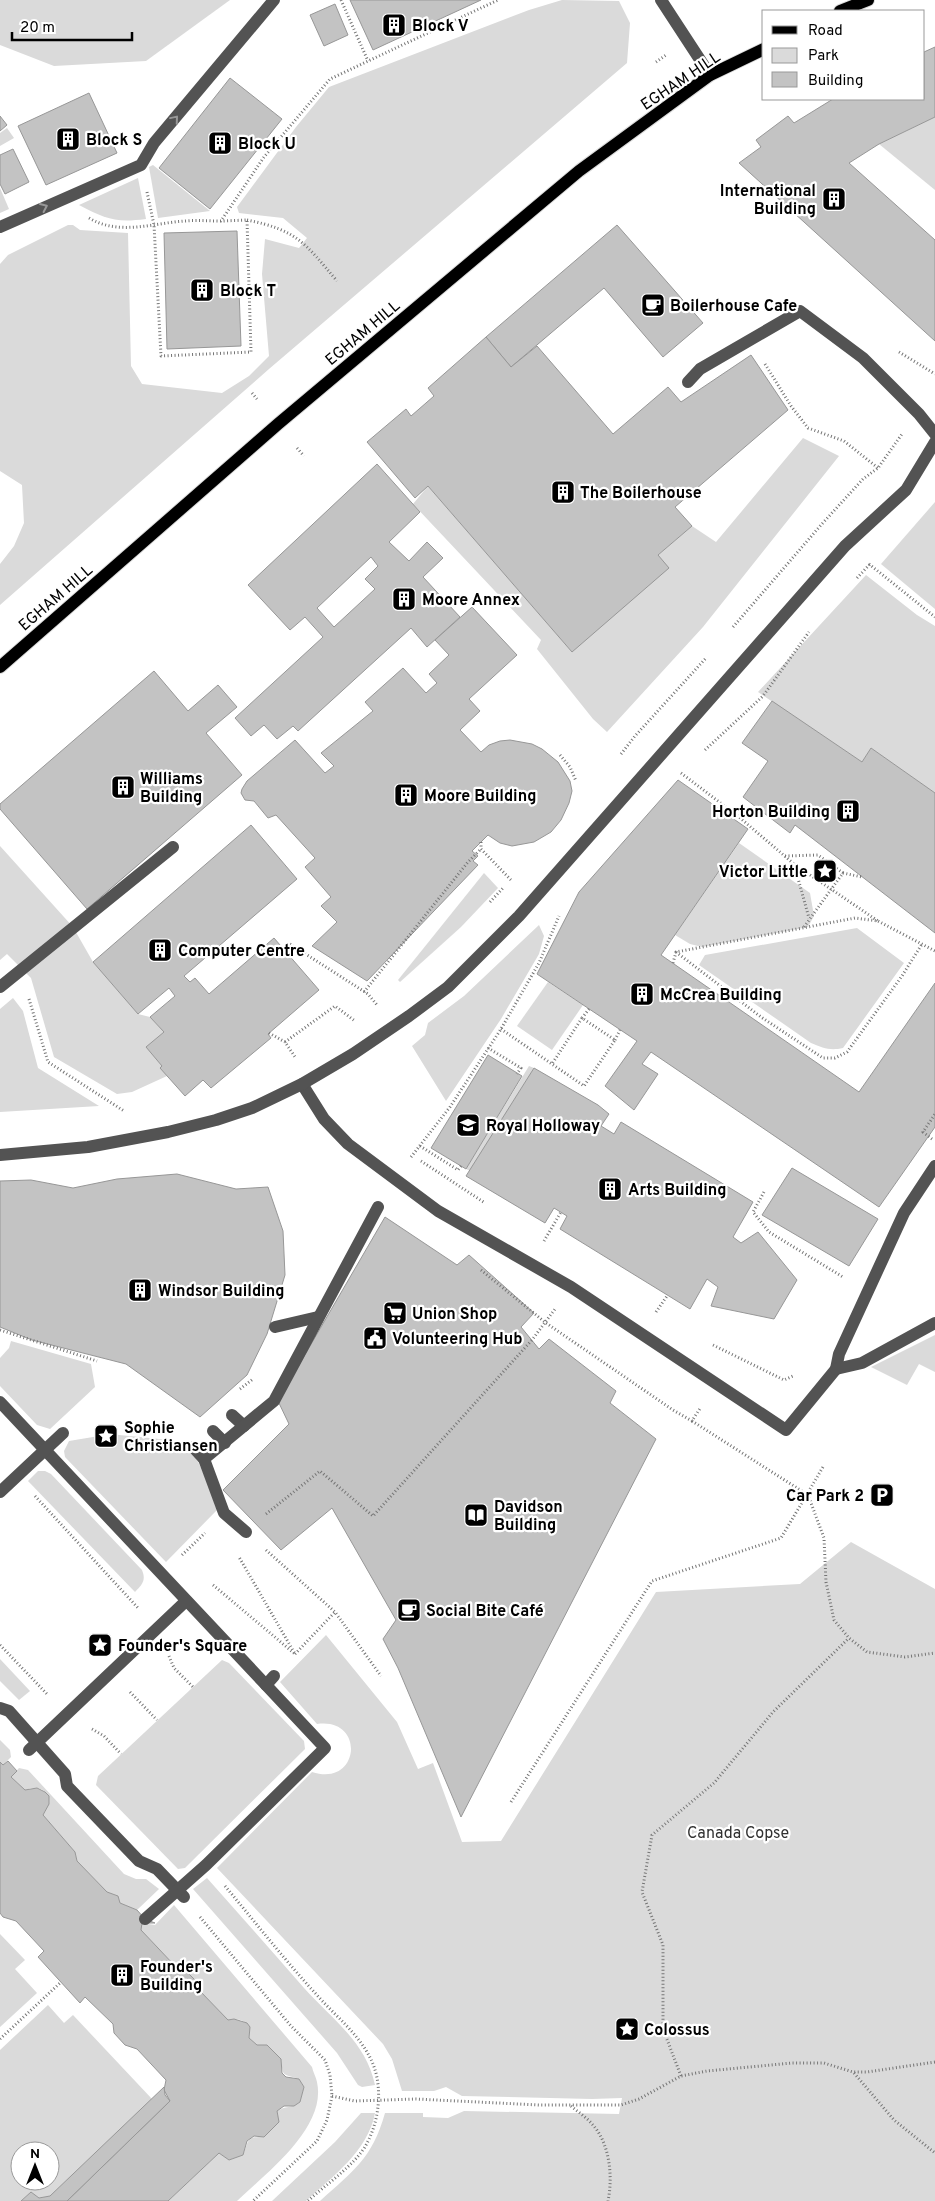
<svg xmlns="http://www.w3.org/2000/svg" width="935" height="2201" font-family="Overpass,sans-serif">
<rect width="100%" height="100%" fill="#fff"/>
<g fill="#dadada" fill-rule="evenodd">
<path d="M0,0h230l-84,61 -92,5 -54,-21z"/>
<path d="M562,0l57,1 11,22 -3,40 -358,306 -269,236v-41l14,-18 10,-23 -2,-38 -22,-14v-207l8,-9 60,-30h5l7,5 48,3 3,133 11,18 80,9 27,-17 20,-20 -7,-82 3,-35 34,9 8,-10 -24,-20 -44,-5 -2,-6 59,-80 33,-40 200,-77z"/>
<path d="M935,117v73l-56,-46z"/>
<path d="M7,128l7,10 -14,8v-13z"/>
<path d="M153,165l57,46 -52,7 -9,-51z"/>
<path d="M138,178l8,41c-31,4 -40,0 -67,-14z"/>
<path d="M0,188l9,21 -9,4z"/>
<path d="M803,438l36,18 -136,171 -96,105 -14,-13 -56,-70 4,-9 -128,-136 15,-18 144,166 86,-97 34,-29 24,16z"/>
<path d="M935,502v107l-54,-45z"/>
<path d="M866,575l51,40 18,11v167l-64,-45 -9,14 -104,-70z"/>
<path d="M739,843l71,50 4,23 -6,11 -106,20 -12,-3 -15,-9z"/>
<path d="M0,846l73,81 20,35 45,52 12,3 14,15 -17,15 15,19 5,10 -35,16 -15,2 -63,-37 -23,-79 -24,-24 -7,6z"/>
<path d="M484,873l14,15 -37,39 -61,55 -2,-2z"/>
<path d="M539,925l5,11 -5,18 -38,65 -55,82 -34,-55 13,-11 3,-12 36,-27z"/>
<path d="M857,928l47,35 -61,85c-13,3 -20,0 -32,-5l-112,-78 6,-10z"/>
<path d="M548,982l35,23 -31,45 -35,-24z"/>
<path d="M13,998l10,13 15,57 61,38 -99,6v-103z"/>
<path d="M529,1066l5,2 -64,103 -4,-2z"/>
<path d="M935,1335v37l-16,-8 -12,21 -36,-18z"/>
<path d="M11,1341l80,23 4,23 -45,42 -13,-4 -37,-39v-28l9,-10z"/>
<path d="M111,1434c13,2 65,5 73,10 16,11 26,48 33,66l-51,52 -101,-105 -1,-6 5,-10z"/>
<path d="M38,1471h7l6,3 91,96c4,10 1,14 -7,22l-107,-111z"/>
<path d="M851,1542l84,47v612h-615c33,-30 52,-42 65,-88h38v4l25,1 16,-7 155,3 3,-16 -30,1 -130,-3 -16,-9 -12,4h-32l-10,-32 -9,-15 -166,-176 95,-96c48,16 54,-55 5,-48l-37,-42 46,-47 71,87 21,47 15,-6 29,79 39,-1 155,-249 144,-8z"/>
<path d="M0,1659l30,32 -11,9 -19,-19z"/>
<path d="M222,1660l7,3 75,78 1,8 -120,119 -7,1 -82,-84 2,-9z"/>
<path d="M0,1740l10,10 1,7 -8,8 -3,-3z"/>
<path d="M19,1768l9,2 96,104 12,5h10l13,10 -22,21 -17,-7 -2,-7 -11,-4 -30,-31 -2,-9 -32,-37c12,-17 2,-33 -18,-25l-14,-13z"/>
<path d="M207,1878c32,36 65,73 97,110 28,31 62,54 71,97l-13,2 -4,-2 -21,-32 -144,-164z"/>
<path d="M174,1905l138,162c1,5 4,10 5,15 10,46 -51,91 -80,119h-69l51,-48 10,7 14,-5c6,-14 3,-19 21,-18l15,-15 -2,-11c8,-5 15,-3 23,-9l4,-15 -5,-8c-16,-6 -16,0 -18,-20l-24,-14 -8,-7c3,-15 -7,-21 -21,-18l-28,-29 -1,-7 -16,-16 -8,-2 -34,-36 1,-7 13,2z"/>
<path d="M0,1934l25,26 -10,9 22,24 -37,34z"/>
<path d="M48,2005l16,18 9,-8 79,84 -102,97 -11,2 -8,-6 -10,9h-21v-151zM20,2151h30v30h-30z"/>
<path d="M361,2113h14c-7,38 -42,63 -69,88h-34l63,-59z"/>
</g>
<g fill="#c3c3c3" stroke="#979797" fill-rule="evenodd">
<path d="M350,0h131l-108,50z"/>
<path d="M335,4l13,31 -24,11 -14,-31z"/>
<path d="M935,47v70l-56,27 -30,19 86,77v101l-196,-178 22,-16 -5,-7 32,-24 6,7 39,-24h91v-47z"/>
<path d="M230,78l52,41 -72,90 -51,-41z"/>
<path d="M89,93l28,60 -71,32 -28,-59z"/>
<path d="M0,116l7,9 -7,6z"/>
<path d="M13,149l16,33 -24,12 -5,-10v-29z"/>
<path d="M617,225l86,98 -40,34 -59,-69 -93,79 -25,-30z"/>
<path d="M237,231l4,115 -74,3 -3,-116z"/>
<path d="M486,337l25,30 26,-21 76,88 55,-47 13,15 70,-47 37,55 -113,97 17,19 -34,29 11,13 -97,84 -144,-166 -13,12 -48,-56 39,-33 5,7 23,-20 -6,-8z"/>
<path d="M377,464l43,48 -31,30 20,19 18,-19 16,16 -20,19 37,40 -33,30 -16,-19 -113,103 -5,-5 -16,13 -13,-14 -13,11 -16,-18 88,-81 -18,-20 -15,13 -42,-45zM371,557l7,9 -13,13 10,10 -41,38 -17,-19z"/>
<path d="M472,607l45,48 -48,44 11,12 -20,19 21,22 8,-7 11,-4 10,-1 22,4 10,5 16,13 12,19 2,10 -3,12 -8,17 -10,12 -17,10 -22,4 -12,-3 -12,-8 -16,16 6,5 -5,5 5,4 -111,116 -55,-35 25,-24 -16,-16 10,-9 -26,-30 10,-9 -39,-43 -8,3 -14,-17 -9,-1 -4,-7 1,-4 5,-8 48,-41 30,33 9,-7 -13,-13 52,-42 -8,-9 38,-34 23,25 11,-10 -8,-9 20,-19 -14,-15z"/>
<path d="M154,671l34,40 30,-26 19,22 -31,26 36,42 -155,134 -87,-100v-5z"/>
<path d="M772,701l90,61 9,-14 64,45v140l-140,-108 -5,8 -47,-36 25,-36 -26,-18z"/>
<path d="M678,780l70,49 -87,126 198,137 76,-109v144l-56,80 -228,-155 -9,12 16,10 -24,36 -29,-24 32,-45 -100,-67 42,-82z"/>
<path d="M251,825l46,54 -113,97 6,6 5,-4 14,16 65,-56 45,52 -51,44 3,4 -60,50 -8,-8 -18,16 -25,-28 2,-2 -16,-19 18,-15 -14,-15 25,-21 -6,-8 -31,26 -45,-52z"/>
<path d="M488,1055l34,21 -56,93 -35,-21z"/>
<path d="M534,1068l64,37 11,9 -8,12 13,8 7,-12 132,80 -20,35 8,6 17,-11 39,48 -23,39 -63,-13 7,-19 -11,-8 -17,30 -130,-80 7,-13 -13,-8 -9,15 -79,-47z"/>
<path d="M792,1168l86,51 -29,47 -87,-51z"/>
<path d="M177,1174l59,15 32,-2 15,44 2,44 -18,59 -20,41 -47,42 -74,-53 -94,-24 -32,-13v-146l31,-1 42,8 44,-9z"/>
<path d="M385,1217l72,48 12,-10 65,58 -13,14 18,22 10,-10 67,52 -6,12 46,36 -195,378 -63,-149 -15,-29 13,-19 -64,-112 -51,42 -58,-60 66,-66 -11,-23z"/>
<path d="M8,1761l9,10 -6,6 14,13 12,-2 8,4 4,4v8l-6,11 32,37 2,9 30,31 11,4 2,7 17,7 8,9 10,4h-13l-1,7 34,36 8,2 16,16 1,7 28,29 6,-1 13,4 3,4 -1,11 8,7h10l14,14 1,14 4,4 13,2 5,8 -4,15 -6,4h-10l-7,5 2,11 -15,15 -10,-1 -7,5 -4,14 -14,5 -10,-7 -51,48h-101l103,-100 -6,-11 2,-10 -29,-31 -12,-4 -11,-12 -1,-9 -28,-27 -5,6 -42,-46 6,-6 -28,-30 -13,-4 -3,-4v-151l3,3z"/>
<path d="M164,2087l1,8 5,6 -103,100h-46l10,-9 8,6 11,-2z"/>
</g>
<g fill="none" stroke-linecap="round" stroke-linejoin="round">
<g stroke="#dbdbdb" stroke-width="14">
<g id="major">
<path d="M840,11l28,-11"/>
<path d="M0,667l278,-243 301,-253 131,-96 54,-26"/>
</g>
</g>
<g stroke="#757575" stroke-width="3" stroke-dasharray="1 2.5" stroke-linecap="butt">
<path d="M341,0l27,61"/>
<path d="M656,62l10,-7"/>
<path d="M147,192l7,33 7,131 90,-4 -4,-132 -25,1"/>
<path d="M89,218c30,18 64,5 96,3 12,-1 24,0 36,0l43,-64 66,-78 168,-79"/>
<path d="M247,220c50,10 58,23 90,61"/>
<path d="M899,352l36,22"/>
<path d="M765,364l26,42 17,22 36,13 34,27"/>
<path d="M252,393l5,6"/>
<path d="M297,448l7,8"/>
<path d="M869,564l66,53"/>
<path d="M857,578l14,-15"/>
<path d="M733,627l88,-102 42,-46 15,-11 24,-34"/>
<path d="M705,750l58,-54 46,-64"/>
<path d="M621,754l14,-18 71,-78"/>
<path d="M560,755l10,12 6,14"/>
<path d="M681,773l58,44 55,47 84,57"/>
<path d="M481,842v7l30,31"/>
<path d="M785,856l33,-1 25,18"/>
<path d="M794,864l15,54"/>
<path d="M490,902l13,-14"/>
<path d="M804,927l39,-54 19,4"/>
<path d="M290,944l78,50 9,11"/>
<path d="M676,952l85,65 62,41h12l12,-6 55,-76 20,-32"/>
<path d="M673,963l3,-11 179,-34 23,3 57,30"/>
<path d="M364,992l104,-130 13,-13"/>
<path d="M29,999l19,63 76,49"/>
<path d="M582,1018l7,-9"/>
<path d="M501,1029l83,57 31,-46 -33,-22 -30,46"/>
<path d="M269,1033l16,9 10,15"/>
<path d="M615,1040l5,-10"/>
<path d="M285,1042l50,-36 20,15"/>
<path d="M488,1048l33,20 -4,6"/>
<path d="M932,1139l-9,-7 12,-18"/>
<path d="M420,1146l38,24 3,-4"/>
<path d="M411,1157l39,-50 51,-78 38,-66 20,-47"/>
<path d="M421,1161l64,42"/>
<path d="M764,1192l-11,20 16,20 74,45"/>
<path d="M544,1241l17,-29"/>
<path d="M481,1270l65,53 127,87 19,11 9,-14"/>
<path d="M656,1312l11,-16"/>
<path d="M0,1330l97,31"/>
<path d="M713,1345l71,35 9,-4"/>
<path d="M240,1389l13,-10"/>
<path d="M692,1421l116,74 16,43 2,44 8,38 15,18 18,14 38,5 30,-4"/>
<path d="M35,1496l104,113"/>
<path d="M266,1514l54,-43 53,45 159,-176 23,-31"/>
<path d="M266,1550l69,62 46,64"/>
<path d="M182,1555l23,-22"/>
<path d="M213,1585l82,69 -56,-97"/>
<path d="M0,1645l48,50"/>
<path d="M295,1654l40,-42"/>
<path d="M169,1656l5,12 19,19"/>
<path d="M130,1692l27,28"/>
<path d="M92,1729l12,7 17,18"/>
<path d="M511,1802l141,-221 129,-43 42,-71"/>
<path d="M225,1886c30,36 59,73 91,108 20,23 45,41 57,70 10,25 6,58 -7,81 -11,20 -41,40 -58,56"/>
<path d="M200,1917l91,109 34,34 5,15 2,21 -5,24 -10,21 -64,60"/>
<path d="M0,2039l60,-56"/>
<path d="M854,2073l40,47 41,33"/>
<path d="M681,2076l-18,-47v-84l-21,-53 10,-57 62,-52 59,-71 76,-74"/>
<path d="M332,2096l23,5 61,-2 123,6h82l18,-6 42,-23 26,-5 85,-8h32l29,9h14l68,-10"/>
<path d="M571,2106c7,6 15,11 21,18 18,19 21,53 16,77"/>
</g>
<g stroke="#535353" stroke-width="12">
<path d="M661,0l49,75"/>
<path d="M0,227l141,-62 13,-22 120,-143"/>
<path d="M688,382l12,-13 100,-58 63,47 56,56 16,20"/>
<path d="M0,987l173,-140"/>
<path d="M302,1084l22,35 24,25 90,67 133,76 215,143 50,-61 3,-15 65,-141 31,-47"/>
<path d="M0,1155l88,-8 80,-15 48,-12 36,-12 50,-24 51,-30 56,-38 39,-29 71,-71 326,-370 61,-56 29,-48"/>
<path d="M275,1327l43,-10"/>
<path d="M836,1369l26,-6 73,-40"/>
<path d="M0,1402l266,283"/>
<path d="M232,1415l12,11"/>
<path d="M213,1431l12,12"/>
<path d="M193,1447l11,12"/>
<path d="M0,1492l63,-59"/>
<path d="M246,1532l-22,-19 -20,-54 70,-58 104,-194"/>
<path d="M0,1708l9,3 56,63 2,12 72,75 18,8 27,28"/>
<path d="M29,1750l157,-149"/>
<path d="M145,1919l61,-54 119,-117 -59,-63 8,-9"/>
</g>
<use href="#major" stroke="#000" stroke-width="12"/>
</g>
<defs><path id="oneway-chevron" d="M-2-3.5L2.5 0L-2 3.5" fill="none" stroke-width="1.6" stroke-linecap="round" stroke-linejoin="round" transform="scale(1.25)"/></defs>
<g stroke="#989898">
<use href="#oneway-chevron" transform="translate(175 119) rotate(-50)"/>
<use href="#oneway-chevron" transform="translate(44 207) rotate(-25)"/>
</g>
<defs>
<g id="building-square" transform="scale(1.25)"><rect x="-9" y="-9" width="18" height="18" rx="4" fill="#000" stroke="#fff"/><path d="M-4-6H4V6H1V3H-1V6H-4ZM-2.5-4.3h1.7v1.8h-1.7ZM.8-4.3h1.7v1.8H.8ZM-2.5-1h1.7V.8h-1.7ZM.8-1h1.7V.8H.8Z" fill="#fff"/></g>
<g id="cafe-square" transform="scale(1.25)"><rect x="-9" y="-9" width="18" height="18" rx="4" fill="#000" stroke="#fff"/><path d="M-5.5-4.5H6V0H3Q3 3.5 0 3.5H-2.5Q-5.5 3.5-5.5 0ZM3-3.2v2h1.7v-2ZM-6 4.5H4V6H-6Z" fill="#fff"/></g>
<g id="sight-square" transform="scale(1.25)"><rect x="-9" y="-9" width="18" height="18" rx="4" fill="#000" stroke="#fff"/><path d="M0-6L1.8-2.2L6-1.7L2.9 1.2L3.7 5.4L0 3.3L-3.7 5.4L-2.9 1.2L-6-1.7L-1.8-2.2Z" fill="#fff"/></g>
<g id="university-square" transform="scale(1.25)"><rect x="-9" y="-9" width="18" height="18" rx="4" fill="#000" stroke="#fff"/><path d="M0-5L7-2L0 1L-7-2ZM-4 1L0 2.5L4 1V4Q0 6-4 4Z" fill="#fff"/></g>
<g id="supermarket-square" transform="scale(1.25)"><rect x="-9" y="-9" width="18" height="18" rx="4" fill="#000" stroke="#fff"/><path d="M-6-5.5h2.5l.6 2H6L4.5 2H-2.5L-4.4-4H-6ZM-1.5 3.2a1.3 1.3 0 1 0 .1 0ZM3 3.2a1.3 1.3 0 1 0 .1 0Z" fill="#fff"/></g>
<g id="civic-square" transform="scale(1.25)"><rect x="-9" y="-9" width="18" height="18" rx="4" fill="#000" stroke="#fff"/><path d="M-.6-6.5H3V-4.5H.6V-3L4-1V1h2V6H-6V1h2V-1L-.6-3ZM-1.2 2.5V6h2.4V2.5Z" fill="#fff"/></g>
<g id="parking-square" transform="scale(1.25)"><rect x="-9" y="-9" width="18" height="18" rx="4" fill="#000" stroke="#fff"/><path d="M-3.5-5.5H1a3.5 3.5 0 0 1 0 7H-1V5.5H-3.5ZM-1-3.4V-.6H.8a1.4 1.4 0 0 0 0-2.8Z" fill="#fff"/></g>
<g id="library-square" transform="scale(1.25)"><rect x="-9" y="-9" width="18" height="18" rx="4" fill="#000" stroke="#fff"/><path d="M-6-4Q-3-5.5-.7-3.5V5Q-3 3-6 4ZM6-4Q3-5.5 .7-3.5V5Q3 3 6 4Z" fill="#fff"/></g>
</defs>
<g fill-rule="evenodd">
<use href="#building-square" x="394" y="25"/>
<use href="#building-square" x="68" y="139"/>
<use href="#building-square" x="220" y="143"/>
<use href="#building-square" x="834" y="199"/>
<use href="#building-square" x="202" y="290"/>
<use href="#cafe-square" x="653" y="305"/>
<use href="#building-square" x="563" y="492"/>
<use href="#building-square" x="404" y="599"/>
<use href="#building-square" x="123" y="787"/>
<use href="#building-square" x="406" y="795"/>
<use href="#building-square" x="848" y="811"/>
<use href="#sight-square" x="825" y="871"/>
<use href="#building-square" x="160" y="950"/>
<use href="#building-square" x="642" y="994"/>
<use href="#university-square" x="468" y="1125"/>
<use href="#building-square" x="610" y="1189"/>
<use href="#building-square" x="140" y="1290"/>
<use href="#supermarket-square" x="395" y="1313"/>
<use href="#civic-square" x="375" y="1338"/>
<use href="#sight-square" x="106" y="1436"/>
<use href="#parking-square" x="882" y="1495"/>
<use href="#library-square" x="476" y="1515"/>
<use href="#cafe-square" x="409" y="1610"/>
<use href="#sight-square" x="100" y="1645"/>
<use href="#building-square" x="122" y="1975"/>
<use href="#sight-square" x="627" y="2029"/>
</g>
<g text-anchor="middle" stroke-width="4.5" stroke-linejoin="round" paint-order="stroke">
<g font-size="16" font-weight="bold" fill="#000" stroke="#fff" text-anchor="start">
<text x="412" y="31">Block V</text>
<text x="86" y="145">Block S</text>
<text x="238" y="149">Block U</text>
<text x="816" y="196" text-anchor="end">International<tspan x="816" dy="18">Building</tspan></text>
<text x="220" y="296">Block T</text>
<text x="670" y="311">Boilerhouse Cafe</text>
<text x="580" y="498">The Boilerhouse</text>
<text x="422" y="605">Moore Annex</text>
<text x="140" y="784">Williams<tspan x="140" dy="18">Building</tspan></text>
<text x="424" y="801">Moore Building</text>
<text x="830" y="817" text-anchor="end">Horton Building</text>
<text x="808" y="877" text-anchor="end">Victor Little</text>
<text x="178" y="956">Computer Centre</text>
<text x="660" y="1000">McCrea Building</text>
<text x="486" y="1131">Royal Holloway</text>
<text x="628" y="1195">Arts Building</text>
<text x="158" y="1296">Windsor Building</text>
<text x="412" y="1319">Union Shop</text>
<text x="392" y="1344">Volunteering Hub</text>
<text x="124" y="1433">Sophie<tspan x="124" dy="18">Christiansen</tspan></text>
<text x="864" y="1501" text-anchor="end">Car Park 2</text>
<text x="494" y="1512">Davidson<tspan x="494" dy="18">Building</tspan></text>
<text x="426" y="1616">Social Bite Café</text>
<text x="118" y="1651">Founder's Square</text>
<text x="140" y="1972">Founder's<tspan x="140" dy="18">Building</tspan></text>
<text x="644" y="2035">Colossus</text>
</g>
<g font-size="16" fill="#000" stroke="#fff">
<text transform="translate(680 80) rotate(-34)" y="6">EGHAM HILL</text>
<text transform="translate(362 332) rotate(-40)" y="6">EGHAM HILL</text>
<text transform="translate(55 597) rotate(-41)" y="6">EGHAM HILL</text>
</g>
<g font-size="16" fill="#313131" stroke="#fff">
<text x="738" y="1838">Canada Copse</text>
</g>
</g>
<rect x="762" y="10" width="162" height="90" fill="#ffffff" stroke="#999999"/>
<rect x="772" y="26" width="25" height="8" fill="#000000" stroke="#999999"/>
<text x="808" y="35" font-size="15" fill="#000000">Road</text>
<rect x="772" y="48" width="25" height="15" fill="#dadada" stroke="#999999"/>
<text x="808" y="60" font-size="15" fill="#000000">Park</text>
<rect x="772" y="72" width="25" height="15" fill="#c3c3c3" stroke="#999999"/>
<text x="808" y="85" font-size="15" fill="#000000">Building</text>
<g transform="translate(35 2166)"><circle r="24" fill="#ffffff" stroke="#999999"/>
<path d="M0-4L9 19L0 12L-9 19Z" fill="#000000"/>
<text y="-8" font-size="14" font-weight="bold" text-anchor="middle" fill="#000000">N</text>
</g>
<path d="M12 32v8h120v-8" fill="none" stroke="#000000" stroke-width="2.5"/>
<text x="20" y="32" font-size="15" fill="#000000" stroke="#ffffff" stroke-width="4" paint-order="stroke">20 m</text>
</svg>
